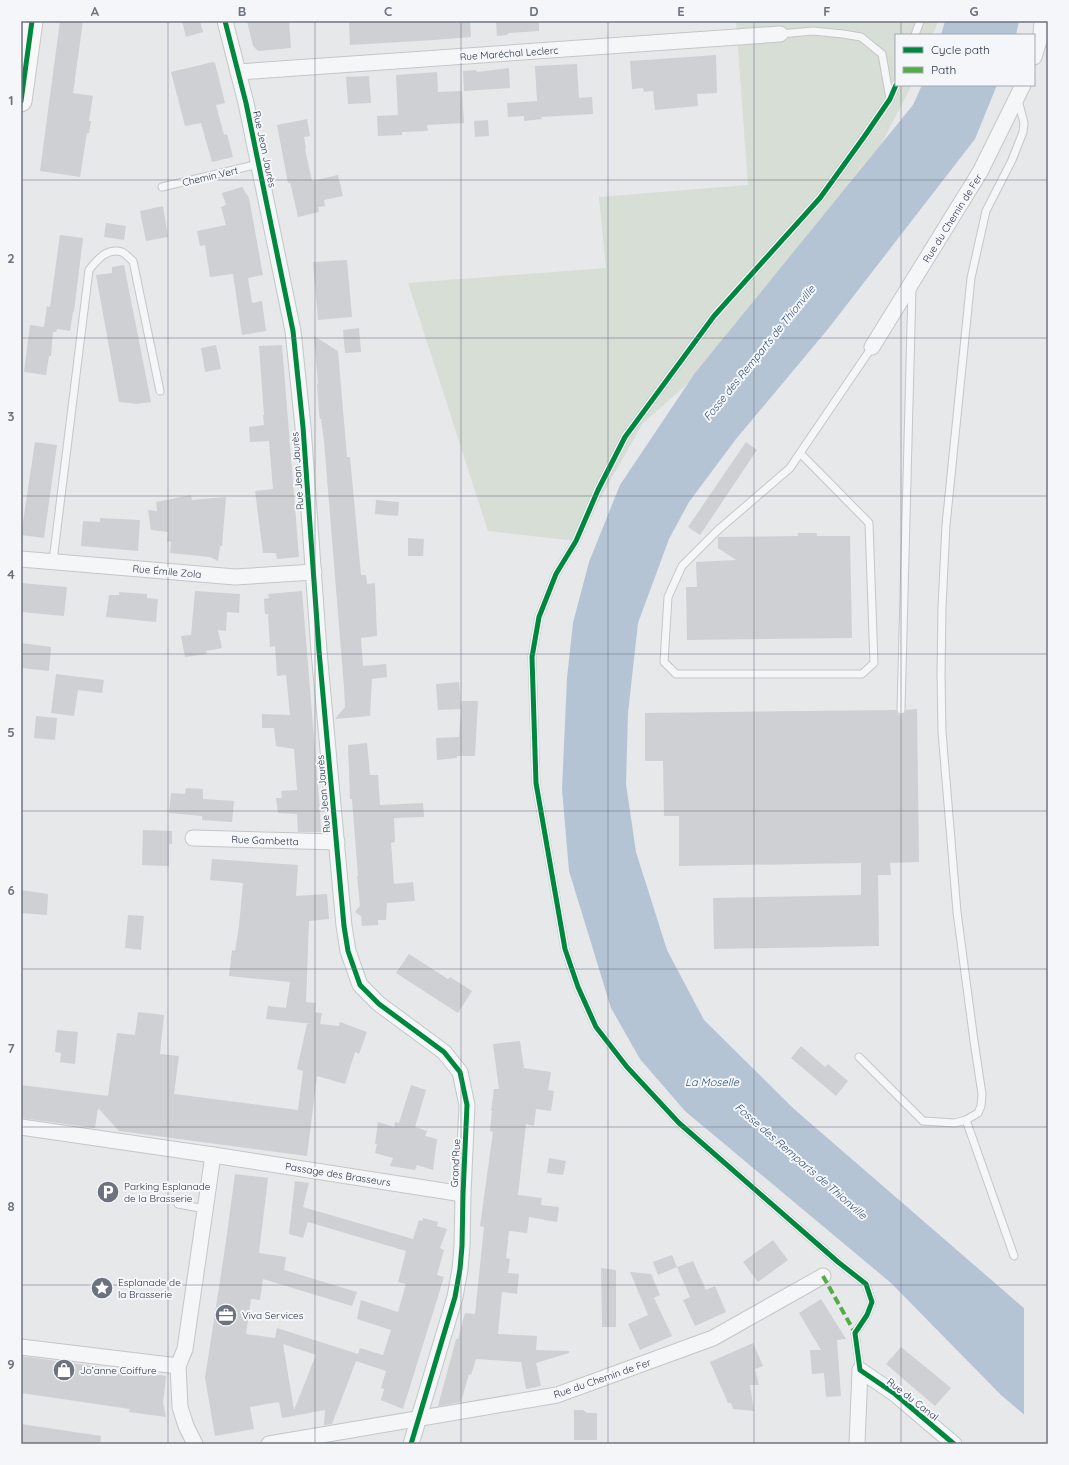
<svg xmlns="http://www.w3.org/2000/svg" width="1069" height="1465" font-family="Quicksand,sans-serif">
<rect width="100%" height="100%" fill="#e6e8ea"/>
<path fill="#d6ded6" d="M736,21h202l-5,14h-37v50h16l-37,71 -159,203 -73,64 -67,118 -88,-10 -80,-248 198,-15 -7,-71 149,-12z"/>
<g fill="#b4c4d5">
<path d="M945,21h74l-3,14h-75z"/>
<path d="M922,85h75l-22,54 -147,190 -92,110 -47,63 -20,37 -31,84 -10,90 -2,71 10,68 31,98 37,70 90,89 254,220v106l-47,-40 -110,-112 -206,-172 -45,-52 -29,-51 -42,-137 -7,-82 5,-111 6,-55 16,-61 31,-77 75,-112 218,-268z"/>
</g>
<path fill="#e6e8ea" d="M1024,1305l24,21v111l-24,-20z"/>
<g fill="#ced0d3" fill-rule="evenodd">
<path d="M60,21h23l-10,72 20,3 -4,25h2l-2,12h-2l-7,44 -40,-6z"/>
<path d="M182,21h18l3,11 -17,5z"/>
<path d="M247,21h28v1l14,-1 2,27 -33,3 -5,-5z"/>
<path d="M349,21h121l1,16 -37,3 -84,5z"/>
<path d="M496,21h43v10l-30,2 -2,2 -10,1z"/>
<path d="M716,55l1,38 -20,1 1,12 -43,4 -2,-19 -9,1 -1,-4 -11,1 -2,-28z"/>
<path d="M213,62l2,1 10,40 -9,2 8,30 3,-1 6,23 -21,5 -11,-39 -16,3 -14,-54z"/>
<path d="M577,64l2,34 13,-1 1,17 -52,3 1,2 -18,2v-5l-16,1 -1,-14 30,-2 -2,-35z"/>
<path d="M509,68l1,20 -46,3 -1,-20 13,-1 1,2z"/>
<path d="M437,72l1,20 24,-1 2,32 -37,2 1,6 -26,1v3l-24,1 -1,-20 21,-1 -2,-40z"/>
<path d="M369,76l2,27 -23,1 -2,-27z"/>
<path d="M307,119l3,17 -6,1 2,12h-1l7,32 26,-6 5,21 -19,4 1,6 -7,1 1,5 -21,5 -8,-35 -2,1 -11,-58z"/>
<path d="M488,120l1,16 -14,1 -1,-16z"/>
<path d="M242,187l7,11 14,77 -15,3 4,25 10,-2 4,30 -24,4 -9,-61 -23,3 -5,-32 -5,1 -3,-15 29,-6 -5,-18 5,-2 -4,-12z"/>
<path d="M163,206l5,31 -22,4 -6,-30z"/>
<path d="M106,223l20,3 -2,14 -20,-3z"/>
<path d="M60,235l23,3 -9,74h-1l-3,19 -13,-2 -1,3h-3l-2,24h-2l-3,19 -22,-3 6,-47 14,2 3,-21 3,1z"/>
<path d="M347,260l5,57 -34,3 -5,-58z"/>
<path d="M124,265l27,137 -14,2 -18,-2 -23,-127 16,-2v-6z"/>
<path d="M359,328l2,24 -16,1 -2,-23z"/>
<path d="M314,336l24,15 9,106h3l11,118h5l1,9 8,-1 2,53 -16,2 2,28 23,-2 1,13 -15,2 -2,37 -35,3 10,-12 -1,-20 -20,-246 -3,-22h-1l-1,-5 -2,-30h1z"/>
<path d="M216,345l5,24 -16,3 -4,-24z"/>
<path d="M282,345l17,212 -22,2 -1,-6h-13l-8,-62 18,-2 -4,-48 -19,1 -1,-15 15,-2 -1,-10h1l-5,-69z"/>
<path d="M35,442l22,3 -13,93 -23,-3z"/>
<path d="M746,442l11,8 -57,85 -12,-8z"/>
<path d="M191,495l1,5 34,-3 -4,49h-2l-2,15 -8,-4 -40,-4 1,-11 -4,-1 1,-9 -17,-2 -3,-20 9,1 -1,-9z"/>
<path d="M376,500l23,2 -1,14 -23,-2z"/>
<path d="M100,518l40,2 -2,31 -57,-5 2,-25 17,1z"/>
<path d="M798,533h19v3h33l2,102 -165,2 -1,-53h11l-1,-25 40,-2 -18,-12v-11l80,-1z"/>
<path d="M408,538l16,1 -1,17h-15z"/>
<path d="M21,583l46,4 -3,29 -43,-4z"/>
<path d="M195,591l45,3 -1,19 -12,-1 -1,19 -8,-1 4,18 -16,3 1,3 -22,3 -4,-21 10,-1z"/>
<path d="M302,591l18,220 1,21h-23l-1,-18 -19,-1 -2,-15h6l-1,-7 16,-1 -3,-41 -18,-3 -2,-18h-12v-14l28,1 -4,-40 -9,1 -2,-30 -5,1 -2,-33h-3l-1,-15 5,-1 -1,-4z"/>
<path d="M119,592l28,2v4l11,1 -2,23 -50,-5 3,-22h10z"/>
<path d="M21,643l30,4 -2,24 -28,-3z"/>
<path d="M56,674l48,6 -2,13 -24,-3 -4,26 -23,-3z"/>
<path d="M459,682l2,26 1,-7h16l-3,55h-18v2l-20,2 -1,-22 23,-1 2,-28 -23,1 -2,-26z"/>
<path d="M917,709l2,153 -29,1 1,12h-13l1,71 -165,3 -1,-51 148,-3v-32l-182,3v-50h-15l-1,-55h-18v-48l251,-3 2,4 3,1 4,-2 1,-3z"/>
<path d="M36,716l21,2 -2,22 -21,-2z"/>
<path d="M367,743l3,32h8l2,30 43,-2 1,14 -30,1 1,24 -4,1 3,41 19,-2 2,19 -28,2 -1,17h-8v5l-16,1 -1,-10 -6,-4 5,-6 -3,-30h1l-6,-77h-2l-2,-54z"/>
<path d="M186,788l17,1v10l31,2 -2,21 -30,-2v-4l-33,-3 2,-20 14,1z"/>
<path d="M143,830l29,1v13h-3v22l-27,-1z"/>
<path d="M212,859l86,6 -2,31 31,-2 2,25 -20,2 -3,81 10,1 -1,9 7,1 -2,11 19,2 1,-4 27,10 -8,22 -4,-2 -10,32 -28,-8 -10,80 -188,-25 -21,-23 -3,20 -74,-10v-33l87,11 9,-63 18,2 3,-23 26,3 -4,39 19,2 -5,38 124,16 5,-39 -6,-2 10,-45h6l-47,-5 2,-13 18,2 4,-26 -61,-6 3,-26 3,1 4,-25 4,-43 -33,-3z"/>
<path d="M21,890l27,4 -1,21 -26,-2z"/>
<path d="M128,915l16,1 -3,34 -16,-2z"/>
<path d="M409,954l39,25 2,-2 22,14 -14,22 -62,-40z"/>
<path d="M57,1030l21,2 -3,32 -15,-2 1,-9 -6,-1z"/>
<path d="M520,1041l4,27 27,4 -3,18 6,1 -3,20 -15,-2 -2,17 -8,-2 -8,71 24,3 -1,7 18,2 -2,15 -28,-5 -2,16 -18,-2 -3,27 4,1 -2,14 11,1 -2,20 -15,-2 -4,42 39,2 -1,14 33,1v2l-33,10 5,23 -15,3 -5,-27 -45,-3 -5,16 -2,-1 -8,28 -23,4 14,-52 4,-15h2l7,-26 10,1 9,-87 -4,-1 13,-94 -3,-1 2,-20h-1l3,-22h5l-6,-45z"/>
<path d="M801,1046l24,21 3,-3 20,17 -12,15 -45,-38z"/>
<path d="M411,1085l15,5 -11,37 12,4 -2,5 12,3 -4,31 -16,-5 -2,5 -25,-4 3,-8 -18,-5 2,-9h-2l3,-22 16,5 1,-5 4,1z"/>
<path d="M549,1158l17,3 -3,14 -16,-2z"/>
<path d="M235,1174l33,4 -9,75 27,4 -2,13 73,22 -5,14 -89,-27 -3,21 -9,-1 -5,35 29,4 2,-10 81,26 2,-6 23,7 8,-25 -34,-11 4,-19 37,12 8,-28 -8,-2 8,-31 -98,-29 -5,16 -14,-4 6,-53 14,2 -6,24 110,32 6,-19 3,1 1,-3 15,4 -1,4 10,3 -7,19 4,2 -7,25 7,2 -41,132 -22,-9 3,-11 -3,-1 5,-17 -30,-10 -24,63 -8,1 1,-15 -43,8 -3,-16 -29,5 4,22 -39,7 -10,-58 20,-130zM283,1344l33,11 -22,55z"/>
<path d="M773,1240l15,20 -30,22 -15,-20z"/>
<path d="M672,1255l5,12 16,-6 13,29 9,-4 11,26 -31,14 -12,-26 7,-3 -13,-30 -19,8 -5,-13z"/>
<path d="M601,1268l15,2v57h-14z"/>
<path d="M630,1272l21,2 9,21 -6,3 18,38 -32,14 -12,-26 20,-9z"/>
<path d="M821,1299l25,40 -9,1 4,56 -15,1 -2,-24 -12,1 -2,-24h11l-22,-37z"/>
<path d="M753,1343l10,23 -8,3 4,16h-9l4,26 -21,-2 -2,-6h-3l-18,-41z"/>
<path d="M901,1347l50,41 -16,18 -49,-42z"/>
<path d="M21,1356l145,20 -3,27 3,14 -37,-5 1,-3 -109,-16z"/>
<path d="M574,1410h9l4,3h10v27h-23z"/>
<path d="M21,1424l80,12 -1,8h-79z"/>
</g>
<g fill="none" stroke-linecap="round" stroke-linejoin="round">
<g stroke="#c4c6c8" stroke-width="9">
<g id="lane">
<path d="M780,34l33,-3 30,3 18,3 21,17 8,45"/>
<path d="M915,35l5,-14"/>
<path d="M162,187l97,-23"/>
<path d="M800,453l69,70 5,140 -12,11h-186l-12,-12 4,-65 14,-31 36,-36 72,-62 10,-15 72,-106"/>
<path d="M53,561l36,-291c8,-10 18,-23 33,-18 4,2 7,6 11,9l27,130"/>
<path d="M901,710l11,-422"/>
<path d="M859,1057l64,64 32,2 11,-3 12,-7 3,-7 1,-12 -8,-53 -17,-129 -15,-180 -1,-57 1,-68 4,-82 25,-247 15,-67 26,-51 11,-28 1,-9 -6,-23"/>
<path d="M966,1120l48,136"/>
<path d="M178,1204l27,5"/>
<path d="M860,1370l-5,-37 12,-18 5,-13 -6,-18 -28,-22 -159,-139 -52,-56 -31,-40 -18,-40 -13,-38 -29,-166 -4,-126 7,-40 17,-43 20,-33 22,-51 27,-53 89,-121 106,-118 44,-61 26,-38 6,-14"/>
</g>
</g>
<g stroke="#c4c6c8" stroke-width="17">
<g id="street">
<path d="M225,21l21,82 47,228 10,96 16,224 25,275 4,25 12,34 19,19 65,48 16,20 7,33 -4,89 -1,52 -2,23 -5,28 -44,147"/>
<path d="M1034,57l7,-23 1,-13"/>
<path d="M238,72l542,-38"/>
<path d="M872,347l108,-175 43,-87"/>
<path d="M21,559l214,18 79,-5"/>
<path d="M193,838l144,4"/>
<path d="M21,1127l192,28 -28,194 -7,17 2,41 6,19 9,18"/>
<path d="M213,1155l250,39"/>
<path d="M21,1347l157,19"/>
<path d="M860,1370l35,24 59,50"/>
<path d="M269,1444l288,-49 156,-57 110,-62"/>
<path d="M857,1444l3,-74"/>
</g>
</g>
<g stroke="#c4c6c8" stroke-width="23">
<path id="secondary" d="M21,101l11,-80"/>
</g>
<use href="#lane" stroke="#f5f6f7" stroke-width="7"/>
<use href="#street" stroke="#f5f6f7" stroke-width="15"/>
<use href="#secondary" stroke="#f8f8f8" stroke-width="21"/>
<path stroke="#54ac47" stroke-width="4" stroke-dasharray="8 4" stroke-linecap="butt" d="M823,1276l32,57"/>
<g stroke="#f4f6f9" stroke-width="8">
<g id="cycleway">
<path d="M225,21l21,82 47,228 10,96 16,224 25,275 4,25 12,34 19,19 65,48 16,20 7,33 -4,89 -1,52 -2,23 -5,28 -44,147"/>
<path d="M896,85l-6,14 -26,38 -44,61 -106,118 -89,121 -27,53 -22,51 -20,33 -17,43 -7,40 4,126 29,166 13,38 18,40 31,40 52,56 159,139 28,22 6,18 -5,13 -12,18 5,37 35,24 59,50"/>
<path d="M21,101l11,-80"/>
</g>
</g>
<use href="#cycleway" stroke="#00873e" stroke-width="5"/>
</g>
<path fill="none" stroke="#6c737f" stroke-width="1" stroke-opacity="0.55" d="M168,21v1423M315,21v1423M461,21v1423M608,21v1423M754,21v1423M901,21v14M901,85v1359M21,180h1027M21,338h1027M21,496h1027M21,654h1027M21,811h1027M21,969h1027M21,1127h1027M21,1285h1027"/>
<defs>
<g id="parking-disc" transform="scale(1.15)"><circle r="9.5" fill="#6c737f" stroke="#f4f6f9"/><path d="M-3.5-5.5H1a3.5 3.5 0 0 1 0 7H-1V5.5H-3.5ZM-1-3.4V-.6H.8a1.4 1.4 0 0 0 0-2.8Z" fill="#fff"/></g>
<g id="sight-disc" transform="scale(1.15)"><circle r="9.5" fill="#6c737f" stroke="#f4f6f9"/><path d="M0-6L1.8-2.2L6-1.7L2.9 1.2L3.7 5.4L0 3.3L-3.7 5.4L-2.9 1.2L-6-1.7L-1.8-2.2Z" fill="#fff"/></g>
<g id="office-disc" transform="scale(1.15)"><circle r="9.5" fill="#6c737f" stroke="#f4f6f9"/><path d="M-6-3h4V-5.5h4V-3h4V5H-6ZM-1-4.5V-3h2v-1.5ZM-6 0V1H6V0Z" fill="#fff"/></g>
<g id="shop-disc" transform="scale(1.15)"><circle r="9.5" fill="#6c737f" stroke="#f4f6f9"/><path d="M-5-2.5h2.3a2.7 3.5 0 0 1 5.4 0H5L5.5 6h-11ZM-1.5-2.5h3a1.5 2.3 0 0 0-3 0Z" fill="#fff"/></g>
</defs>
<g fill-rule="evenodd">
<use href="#parking-disc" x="108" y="1192"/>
<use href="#sight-disc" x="102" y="1288"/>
<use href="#office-disc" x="226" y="1315"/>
<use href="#shop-disc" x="64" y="1370"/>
</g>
<g text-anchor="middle" stroke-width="4" stroke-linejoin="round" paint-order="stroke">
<g font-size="10" fill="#2b3445" stroke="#f4f6f9">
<text transform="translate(509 53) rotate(-4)" y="4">Rue Maréchal Leclerc</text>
<text transform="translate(265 149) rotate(78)" y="4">Rue Jean Jaurès</text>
<text transform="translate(210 176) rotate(-13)" y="4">Chemin Vert</text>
<text transform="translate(952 218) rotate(-58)" y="4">Rue du Chemin de Fer</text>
<text transform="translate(297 471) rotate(-94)" y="4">Rue Jean Jaurès</text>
<text transform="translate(167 571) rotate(5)" y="4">Rue Émile Zola</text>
<text transform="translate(323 794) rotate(-95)" y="4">Rue Jean Jaurès</text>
<text transform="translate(265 840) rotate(2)" y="4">Rue Gambetta</text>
<text transform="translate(455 1163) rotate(-87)" y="4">Grand'Rue</text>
<text transform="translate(338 1174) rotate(9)" y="4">Passage des Brasseurs</text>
<text transform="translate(602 1378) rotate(-19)" y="4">Rue du Chemin de Fer</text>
<text transform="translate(913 1399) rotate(38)" y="4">Rue du Canal</text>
</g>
<g font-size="10" fill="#2b3445" stroke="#f4f6f9" text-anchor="start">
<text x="124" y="1190">Parking Esplanade<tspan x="124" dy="12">de la Brasserie</tspan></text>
<text x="118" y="1286">Esplanade de<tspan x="118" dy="12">la Brasserie</tspan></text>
<text x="242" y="1319">Viva Services</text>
<text x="80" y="1374">Jo’anne Coiffure</text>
</g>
<g font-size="11" font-style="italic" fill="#34527a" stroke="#f4f6f9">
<text transform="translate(759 353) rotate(-51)" y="4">Fosse des Remparts de Thionville</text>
<text x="712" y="1086">La Moselle</text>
<text transform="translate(801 1161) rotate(41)" y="4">Fosse des Remparts de Thionville</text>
</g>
</g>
<rect width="1069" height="1465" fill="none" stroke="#f4f6f9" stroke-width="44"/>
<rect x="895" y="34" width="140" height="52" fill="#f4f6f9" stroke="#a4a8b1"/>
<rect x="903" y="47" width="20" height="6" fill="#00873e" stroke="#a4a8b1"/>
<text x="931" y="54" font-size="12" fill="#2b3445">Cycle path</text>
<rect x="903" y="67" width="20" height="6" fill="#54ac47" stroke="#a4a8b1"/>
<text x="931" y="74" font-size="12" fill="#2b3445">Path</text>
<rect x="22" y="22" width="1025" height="1421" fill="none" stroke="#6c737f" stroke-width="1.5"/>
<g font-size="13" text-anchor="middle" font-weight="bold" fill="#6c737f">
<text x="95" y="16">A</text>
<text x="242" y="16">B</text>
<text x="388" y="16">C</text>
<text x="534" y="16">D</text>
<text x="681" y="16">E</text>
<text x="827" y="16">F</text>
<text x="974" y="16">G</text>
<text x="11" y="105">1</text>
<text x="11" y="263">2</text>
<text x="11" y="421">3</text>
<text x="11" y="579">4</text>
<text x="11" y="737">5</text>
<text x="11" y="895">6</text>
<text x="11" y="1053">7</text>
<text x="11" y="1211">8</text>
<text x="11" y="1369">9</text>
</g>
</svg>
